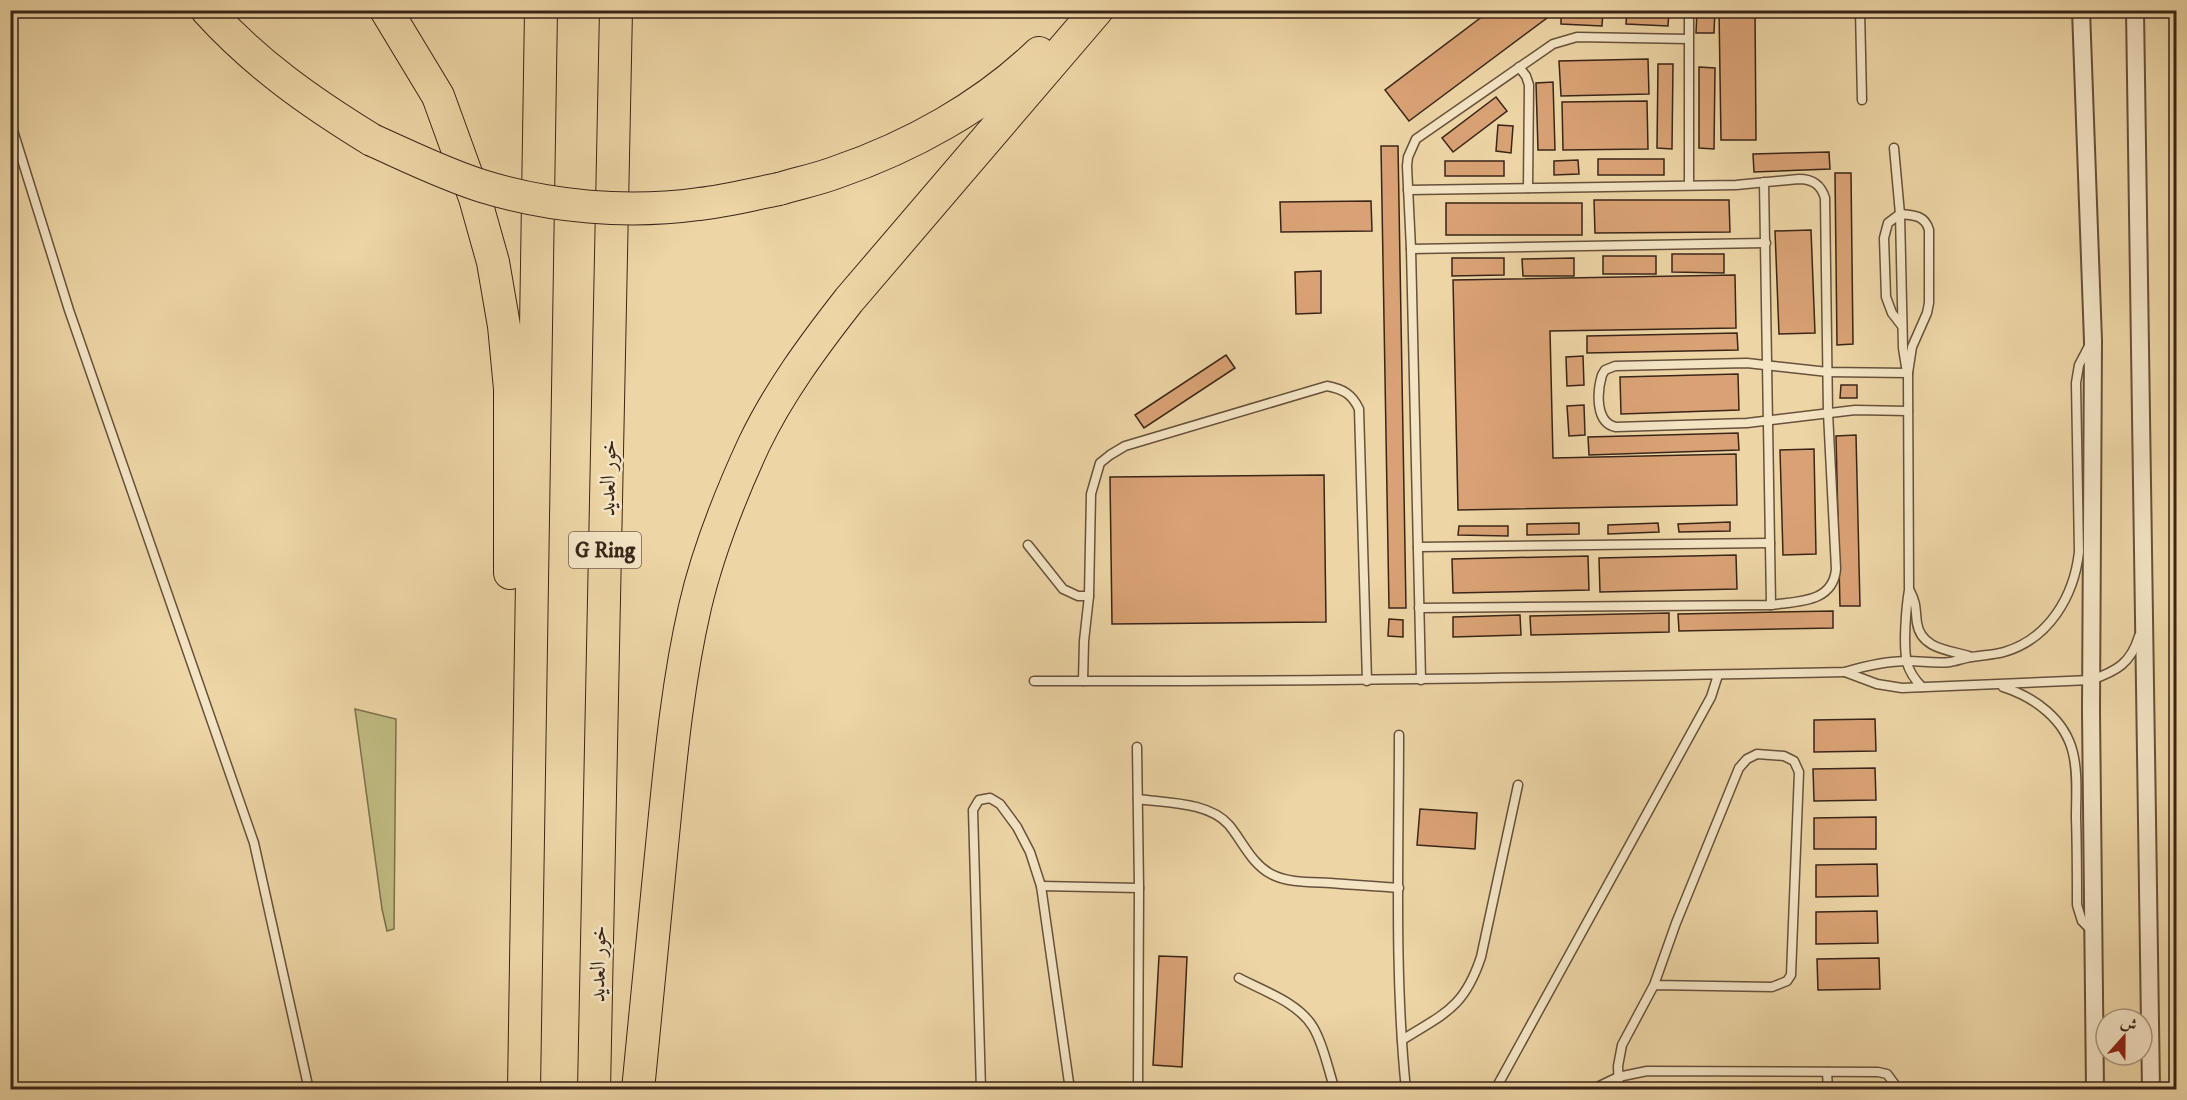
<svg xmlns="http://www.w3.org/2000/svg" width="2187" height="1100" font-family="'IM FELL DW Pica',Amiri,serif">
<rect width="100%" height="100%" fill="#edd5a5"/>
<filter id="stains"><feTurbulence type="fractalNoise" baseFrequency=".00333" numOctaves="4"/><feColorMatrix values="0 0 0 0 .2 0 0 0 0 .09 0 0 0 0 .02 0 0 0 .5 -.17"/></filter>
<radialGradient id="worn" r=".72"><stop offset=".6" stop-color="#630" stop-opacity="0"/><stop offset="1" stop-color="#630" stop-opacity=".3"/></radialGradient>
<path fill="#bfbb81" stroke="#7c704c" stroke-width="1.5" d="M355,709l41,10 -2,210 -7,2 -5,-22z"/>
<g fill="#d9a274" stroke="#3a2518" stroke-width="1.5">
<path d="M1491,10h57l3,5 -142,106 -24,-31z"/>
<path d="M1561,10h42l-1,16 -41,-2z"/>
<path d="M1627,10h42l-1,16 -42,-2z"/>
<path d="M1697,10h18l-1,23h-18z"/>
<path d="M1719,10h36l1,130h-35z"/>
<path d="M1648,59l1,35 -88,2 -2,-35z"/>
<path d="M1658,64h15l-1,85 -15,-1z"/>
<path d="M1699,67l16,1 -1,81 -15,-1z"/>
<path d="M1553,82l2,68h-17l-2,-67z"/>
<path d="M1496,97l11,14 -54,41 -11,-14z"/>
<path d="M1647,101l1,48 -85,1 -1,-48z"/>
<path d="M1498,125l15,1 -2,27 -15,-2z"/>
<path d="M1381,146h17l8,462h-17z"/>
<path d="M1829,152l1,17 -76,3 -1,-18z"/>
<rect x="1598" y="159" width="66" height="16"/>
<path d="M1578,160l1,14 -25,1v-14z"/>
<rect x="1445" y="161" width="59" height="15"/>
<path d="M1835,173h16l2,171 -16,1z"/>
<path d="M1594,200h135l1,32 -135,1z"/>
<path d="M1371,201l1,30 -91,1 -1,-30z"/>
<rect x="1446" y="203" width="136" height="32"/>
<path d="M1811,230l4,103 -36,1 -4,-103z"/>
<path d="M1672,254h52v19l-52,-1z"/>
<rect x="1603" y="256" width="53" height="18"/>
<path d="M1452,258h52v17l-52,1z"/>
<path d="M1574,258v18h-51l-1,-17z"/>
<path d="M1321,271v42l-25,1 -1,-42z"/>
<path d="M1735,275l1,53 -186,3 3,127 183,-4 1,51 -279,5 -5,-230z"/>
<path d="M1737,333l1,17 -151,3v-17z"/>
<path d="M1226,355l9,13 -91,60 -9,-13z"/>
<path d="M1583,356l1,29 -17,1 -1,-29z"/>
<path d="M1738,374l1,36 -118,4 -1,-37z"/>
<path d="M1841,385h16v13h-17z"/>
<path d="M1584,405l1,30 -16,1 -2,-30z"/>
<path d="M1738,433l1,17 -150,5 -1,-18z"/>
<path d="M1856,435l4,171h-20l-4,-170z"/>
<path d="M1814,449l2,105 -33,1 -3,-105z"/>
<path d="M1324,475l2,147 -214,2 -2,-147z"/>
<path d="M1730,522v9l-51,1 -1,-8z"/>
<path d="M1579,523v11l-52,1v-11z"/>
<path d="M1658,523l1,9 -51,2v-9z"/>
<path d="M1459,526h49v10l-50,-1z"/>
<path d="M1736,555l1,34 -137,3 -1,-34z"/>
<path d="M1588,556l1,34 -136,3 -1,-34z"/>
<path d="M1833,611v17l-154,3 -1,-17z"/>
<path d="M1669,613v19l-138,3 -1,-19z"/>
<path d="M1520,615l1,20 -68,2v-20z"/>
<path d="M1389,619l14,1v17l-15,-1z"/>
<path d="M1875,719l1,32 -62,1v-32z"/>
<path d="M1875,768l1,32 -62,1 -1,-32z"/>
<path d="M1420,809l57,4 -2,36 -58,-4z"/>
<path d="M1876,817v32h-62v-31z"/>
<path d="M1877,864l1,32 -62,1v-32z"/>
<path d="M1877,911l1,32 -62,1v-32z"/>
<path d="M1159,956l28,1 -5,110 -29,-2z"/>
<path d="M1879,958l1,31 -62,1 -1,-31z"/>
</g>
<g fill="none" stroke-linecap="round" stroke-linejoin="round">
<g stroke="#67513b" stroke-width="11">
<g id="service">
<path d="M1689,10v175"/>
<path d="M1860,10l2,90"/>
<path d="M1519,67l7,9 3,9 -1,103"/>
<path d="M10,121l59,189 185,533 55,247"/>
<path d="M1894,148l6,66 3,134 3,19"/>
<path d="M1764,182l7,423"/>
<path d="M1408,190l328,-5 63,-6c14,0 22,6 26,19l3,215 8,156c-3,34 -38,32 -65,36l-352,3"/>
<path d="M1411,249l355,-6"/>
<path d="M1902,326l-10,-13 -6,-16 -2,-59 4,-15 12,-9c13,1 25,1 29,16v73l-2,10 -15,34 -4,26 1,217c-3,18 -6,56 -2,73 3,10 8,17 15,24"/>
<path d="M1908,373l-80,-1 -81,-9 -132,3 -10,4 -3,5c-5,17 -7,48 14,52l131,-4 108,-13 53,1"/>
<path d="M1028,545l35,44 15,7h11"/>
<path d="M1418,547l352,-4"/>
<path d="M1910,591c7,14 5,17 7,32 4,26 32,27 52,33"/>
<path d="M1845,672l32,12 25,4 189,-8c26,-9 40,-17 48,-44"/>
<path d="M1421,680l-10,-431 -4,-83 1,-9 8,-18 137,-95 24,-7 111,2"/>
<path d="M1034,681c270,1 541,-4 811,-9 20,-6 42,-11 63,-11 14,0 28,3 42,1 7,-1 14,-4 22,-5 11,-2 21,-2 32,-5 45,-13 70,-56 75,-100l-3,-169 3,-18 11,-21"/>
<path d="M1083,681l1,-40 5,-45 2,-102 9,-31 10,-8 15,-9 202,-60c16,3 25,8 32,23l8,272"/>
<path d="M2003,687c31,10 62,32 70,66 5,21 3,43 3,65 1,29 1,58 1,87l5,16 11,11"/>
<path d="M1399,735c0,117 -5,238 7,355"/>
<path d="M1137,747l2,141 -1,202"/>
<path d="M1138,799c29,4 71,3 91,26 14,17 22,38 42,49 17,9 39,8 59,9 23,2 46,3 69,5"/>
<path d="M1041,886l98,2"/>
<path d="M1239,978c24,13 59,24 74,49 11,18 15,43 22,63"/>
<path d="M1402,1040c43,-27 62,-32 79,-83l37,-172"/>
<path d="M1827,1072l1,18"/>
<path d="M981,1090l-8,-280 6,-10 11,-2 10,6 17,23 13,25 11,34 29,204"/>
<path d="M1364,1090l42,-1"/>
<path d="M1495,1090l216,-393 7,-22"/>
<path d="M1591,1090l27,-13 29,-6 231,1 9,2 12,16"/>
<path d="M1619,1090l-1,-24 4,-21 32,-60 22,-62 63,-155 8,-9 10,-5 27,2 10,5 5,11 -8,203 -4,6 -15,6 -118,-2"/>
</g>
</g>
<g stroke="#67513b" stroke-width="20">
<g id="minor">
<path d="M2081,10l12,331 -2,370 4,379"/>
<path d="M2135,10l16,1080"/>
</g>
</g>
<g stroke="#3a2518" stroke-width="34">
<g id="motorway">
<path d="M207,10c49,54 103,92 165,130"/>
<path d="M386,10l52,86 37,102 18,64 11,64 6,63v184"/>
<path d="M779,189c20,-6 40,-10 58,-17 73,-25 146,-65 202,-119"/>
<path d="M524,1090l17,-1080"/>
<path d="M594,1090l22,-1080"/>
<path d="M638,1090c8,-82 16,-163 24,-245 8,-80 15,-160 33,-238 13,-56 35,-111 59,-163 25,-52 59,-98 95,-144l248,-290"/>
</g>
</g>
<use href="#service" stroke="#f3e4c4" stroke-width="8"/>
<use href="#minor" stroke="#f3e4c4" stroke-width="16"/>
<use href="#motorway" stroke="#edd5a5" stroke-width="32"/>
<g stroke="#3a2518" stroke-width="34" stroke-linecap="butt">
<path id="motorway-bridge" d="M372,140c36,16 72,34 110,46 68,21 145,28 217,18 27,-3 54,-10 80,-15"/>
</g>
<use href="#motorway-bridge" stroke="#edd5a5" stroke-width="32"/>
</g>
<g text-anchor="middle" stroke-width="5" stroke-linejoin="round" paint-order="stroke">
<rect fill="#f3e4c4" stroke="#725e4c" stroke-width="1.5" x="569" y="532" width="72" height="36" rx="4.5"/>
<g font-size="21" font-weight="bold" fill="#3a2518">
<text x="605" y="557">G Ring</text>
</g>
<g font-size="22" fill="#3a2518" stroke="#f3e4c4">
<text transform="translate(607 478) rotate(-89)" y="8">خور العديد</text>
<text transform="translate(597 964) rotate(-89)" y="8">خور العديد</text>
</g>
</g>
<rect width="2187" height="1100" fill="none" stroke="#edd5a5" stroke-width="36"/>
<rect x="12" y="12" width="2163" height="1076" fill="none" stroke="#3a2518" stroke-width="3"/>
<rect x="18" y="18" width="2151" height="1064" fill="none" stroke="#3a2518" stroke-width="1.5"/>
<g transform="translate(2124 1037) rotate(21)"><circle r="28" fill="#f3e4c4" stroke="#a9987f" stroke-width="1.5"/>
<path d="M0-4.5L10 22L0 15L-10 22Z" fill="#8f2418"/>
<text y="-9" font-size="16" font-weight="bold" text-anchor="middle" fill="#3a2518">ش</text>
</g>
<rect width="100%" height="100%" filter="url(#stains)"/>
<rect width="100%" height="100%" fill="url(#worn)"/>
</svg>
